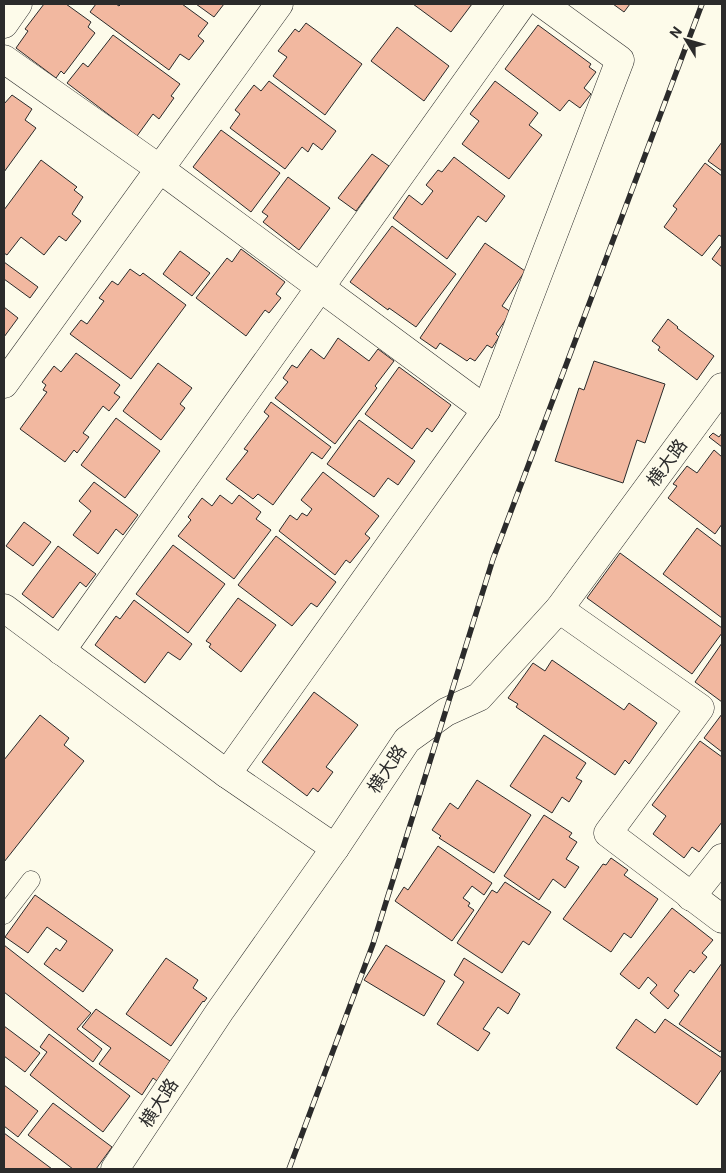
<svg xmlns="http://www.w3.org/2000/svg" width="726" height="1173" font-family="Roboto,'Noto Sans JP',sans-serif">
<rect width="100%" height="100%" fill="#fdfbea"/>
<g fill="#f2b8a0" stroke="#2b2b2b">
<path d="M44,4h22l25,18 -3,5 7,6 -31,41 -3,-3 -5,7 -40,-30 12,-17 -3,-2z"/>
<path d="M96,4h20l3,2 2,-2h61l26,19 -10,13 6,5 -15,19 -9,-6 -11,16 -79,-58z"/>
<path d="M196,4h28l-10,13z"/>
<path d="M413,4h59l-21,28z"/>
<path d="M613,4h17l-6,8z"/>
<path d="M306,23l56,41 -37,51 -52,-39 14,-19 -9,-6 17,-22 4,3z"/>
<path d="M538,25l53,39 -2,3 7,5 -12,16 7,6 -11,14 -11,-8 -9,11 -55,-42z"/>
<path d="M397,27l52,39 -25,35 -53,-40z"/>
<path d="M113,35l67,49 -9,12 3,2 -15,21 -6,-5 -16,22 -70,-53 16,-20 5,4z"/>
<path d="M269,81l67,50 -14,19 -9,-7 -5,9 -6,-5 -17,22 -55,-41 10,-14 -5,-4 19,-25 7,6z"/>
<path d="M495,81l43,32 -9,12 13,10 -33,44 -47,-35 17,-23 -9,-7z"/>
<path d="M12,95l20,14 -7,11 11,8 -32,44v-68z"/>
<path d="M221,130l59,43 -29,39 -58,-45z"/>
<path d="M722,142v29l-14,-10z"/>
<path d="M372,154l17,12 -33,45 -18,-13z"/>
<path d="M454,157l51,39 -19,26 -8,-6 -31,43 -54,-41 16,-23 13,10 11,-14 -7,-6 12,-15 4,2z"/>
<path d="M41,160l36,27 -3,3 9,7 -11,17 9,7 -15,20 -7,-5 -15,19 -23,-18 -14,18 -3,-2v-43z"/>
<path d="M705,163l17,13v61l-3,-2 -17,21 -38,-29 13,-18 -4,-3z"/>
<path d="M288,177l42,31 -31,42 -36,-28 5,-6 -6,-4z"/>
<path d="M392,226l64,48 -40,53 -27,-19 -1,2 -38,-28z"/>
<path d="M485,243l40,28 -23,35 9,6 -15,22 3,3 -7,11 -5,-3 -12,16 -5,-3 -3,3 -27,-18 -4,6 -16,-11z"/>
<path d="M722,245v22l-10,-8z"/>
<path d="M241,249l44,33 -9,12 5,4 -12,15 -4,-3 -19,26 -50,-38 31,-40 5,4z"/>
<path d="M180,251l30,22 -18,23 -29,-22z"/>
<path d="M4,262l34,25 -8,11 -26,-19z"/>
<path d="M130,269l10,7 3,-3 43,32 -55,74 -61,-45 11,-14 6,4 17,-23 -5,-3 13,-17 6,4z"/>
<path d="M4,307l14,11 -14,19z"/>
<path d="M668,319l10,8 -1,1 37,28 -17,24 -39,-30 2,-3 -8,-6z"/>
<path d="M338,338l31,23 9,-12 16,12 -19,25 2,2 -42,56 -60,-46 13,-16 -5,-4 9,-13 5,3 14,-19 13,10z"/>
<path d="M76,353l44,32 -6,8 6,4 -11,14 -6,-5 -20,27 6,4 -12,16 -3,-3 -9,12 -45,-33 27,-37 -4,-2 3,-5 -4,-3 12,-16 7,6z"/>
<path d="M594,361l71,23 -20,59 -8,-3 -14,43 -68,-22 24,-73 5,2z"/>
<path d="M158,363l34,25 -12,16 5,4 -24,32 -38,-29z"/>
<path d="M399,367l52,38 -19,27 -5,-4 -15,21 -47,-35z"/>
<path d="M271,402l60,45 -9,12 -10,-7 -39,53 -15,-11 -5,5 -27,-20 22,-28 -4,-2 25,-33 -5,-4z"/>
<path d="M116,418l44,33 -35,47 -44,-33z"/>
<path d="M359,420l56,41 -17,24 -10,-7 -14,19 -47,-33z"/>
<path d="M713,433l6,4 3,-4v14l-13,-10z"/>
<path d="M714,450l8,7v67l-7,10 -47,-36 9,-12 -4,-2 14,-18 10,7z"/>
<path d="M323,472l56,44 -14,18 5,4 -20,25 -4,-3 -11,15 -56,-44 11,-16 7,5 5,-7 5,3 5,-7 -11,-9z"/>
<path d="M94,482l44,33 -15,20 -7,-6 -18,25 -25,-19 18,-24 -12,-10z"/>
<path d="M220,495l12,9 7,-9 22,17 -5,7 15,11 -37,49 -56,-43 13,-16 -3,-3 14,-19 10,8z"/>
<path d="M24,522l27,20 -18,24 -27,-20z"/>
<path d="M697,528l25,19v71l-59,-44z"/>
<path d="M276,536l60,46 -19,25 -6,-4 -19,23 -54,-41z"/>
<path d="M173,545l52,39 -37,49 -52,-39z"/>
<path d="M58,546l38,28 -10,13 -6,-5 -27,36 -31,-24z"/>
<path d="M620,553l102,75v5l-30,41 -105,-76z"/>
<path d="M238,598l38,27 -35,47 -32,-25 2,-3 -5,-3z"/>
<path d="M134,600l58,44 -12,16 -12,-8 -23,31 -50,-38 21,-29 4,3z"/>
<path d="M722,643v59l-27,-20z"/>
<path d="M552,660l72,50 5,-7 28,20 -28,41 -4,-4 -10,15 -99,-68 2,-3 -10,-6 25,-35 12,8z"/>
<path d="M314,692l44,33 -32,42 7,5 -15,20 -5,-4 -6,8 -45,-34z"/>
<path d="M722,714v38l-18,-14z"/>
<path d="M40,715l29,23 -5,7 20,16 -80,101v-102z"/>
<path d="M544,735l42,28 -10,15 6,3 -13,21 -7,-5 -10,16 -42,-27z"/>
<path d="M700,741l22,16v65l-23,30 -7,-5 -8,11 -31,-24 13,-18 -14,-11z"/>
<path d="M477,780l54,35 -37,58 -55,-35 2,-2 -9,-6 18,-27 8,6z"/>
<path d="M544,815l28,18 -3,4 8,5 -11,17 13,8 -14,21 -12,-9 -14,21 -35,-24z"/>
<path d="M438,846l54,37 -8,12 -12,-9 -9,12 7,5 -2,3 6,4 -22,31 -57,-40 9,-14 4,3z"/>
<path d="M611,858l17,12 -4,5 34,24 -27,39 -7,-5 -13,19 -48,-33 40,-55 3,1z"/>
<path d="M505,882l46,30 -22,33 -6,-4 -21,32 -45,-30 35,-53 5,3z"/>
<path d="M35,895l78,55 -30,42 -39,-28 12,-16 4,3 7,-10 -20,-14 -19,26 -23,-16z"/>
<path d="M672,908l41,32 -11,13 5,4 -13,16 -4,-3 -16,21 5,4 -11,14 -18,-16 7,-8 -9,-8 -9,12 -19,-15z"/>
<path d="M4,945l87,68 -14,16 25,20 -9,13 -89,-70z"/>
<path d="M386,945l59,36 -21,35 -60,-36z"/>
<path d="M166,958l32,22 -5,8 14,10 -3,4 -1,-1 -32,45 -45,-32z"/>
<path d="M464,958l56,36 -12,20 -10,-7 -15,22 7,4 -12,18 -41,-27 27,-42 -10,-7z"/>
<path d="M722,963v86l-2,3 -41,-28z"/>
<path d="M96,1009l74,52 -13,20 -4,-3 -11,17 -43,-31 12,-16 -29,-21z"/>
<path d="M636,1019l19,14 10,-14 57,39v11l-25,36 -81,-57z"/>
<path d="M4,1026l36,27 -15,19 -21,-16z"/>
<path d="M49,1034l81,62 -27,36 -73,-57 17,-23 -7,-5z"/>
<path d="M4,1085l34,26 -20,26 -14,-11z"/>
<path d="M53,1103l59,44 -16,22h-23l-45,-34z"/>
<path d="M4,1133l48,36h-48z"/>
</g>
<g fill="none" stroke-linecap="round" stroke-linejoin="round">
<g stroke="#2b2b2b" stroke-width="19">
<path id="lane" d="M4,915l27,-35"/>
</g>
<g stroke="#2b2b2b" stroke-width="29">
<g id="street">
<path d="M4,24l14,-20"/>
<path d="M4,59l156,110 326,241"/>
<path d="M4,384l275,-380"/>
<path d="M4,608l223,166 259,-364 134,-350 -77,-56"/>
<path d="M559,609l141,99 -92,125 114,86"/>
<path d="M61,651l461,-647"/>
<path d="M227,774l108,74"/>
<path d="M691,897l31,-39"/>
<path d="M115,1169l105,-158 115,-163 72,-108 39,-28 33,-15 80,-88 163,-222"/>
</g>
</g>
<use href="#lane" stroke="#fdfbea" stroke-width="18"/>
<use href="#street" stroke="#fdfbea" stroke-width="28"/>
<g stroke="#2b2b2b" stroke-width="5.5">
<path id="rail" d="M289,1169l84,-225 120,-385 209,-555"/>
</g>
<use href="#rail" stroke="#fdfbea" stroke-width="4" stroke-dasharray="11" stroke-linecap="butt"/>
</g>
<g text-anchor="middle" stroke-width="4" stroke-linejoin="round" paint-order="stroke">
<g font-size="18" fill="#2b2b2b" stroke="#fdfbea">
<text transform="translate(667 463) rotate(-54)" y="6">横大路</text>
<text transform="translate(387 769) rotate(-56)" y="6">横大路</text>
<text transform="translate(159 1103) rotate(-57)" y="6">横大路</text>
</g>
</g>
<rect width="726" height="1173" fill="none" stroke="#2b2b2b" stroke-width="10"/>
<g transform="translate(686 40) rotate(307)" stroke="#fdfbea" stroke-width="4" paint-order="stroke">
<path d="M0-4L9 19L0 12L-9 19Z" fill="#2b2b2b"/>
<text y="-8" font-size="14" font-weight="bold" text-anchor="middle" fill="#2b2b2b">N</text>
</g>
</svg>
